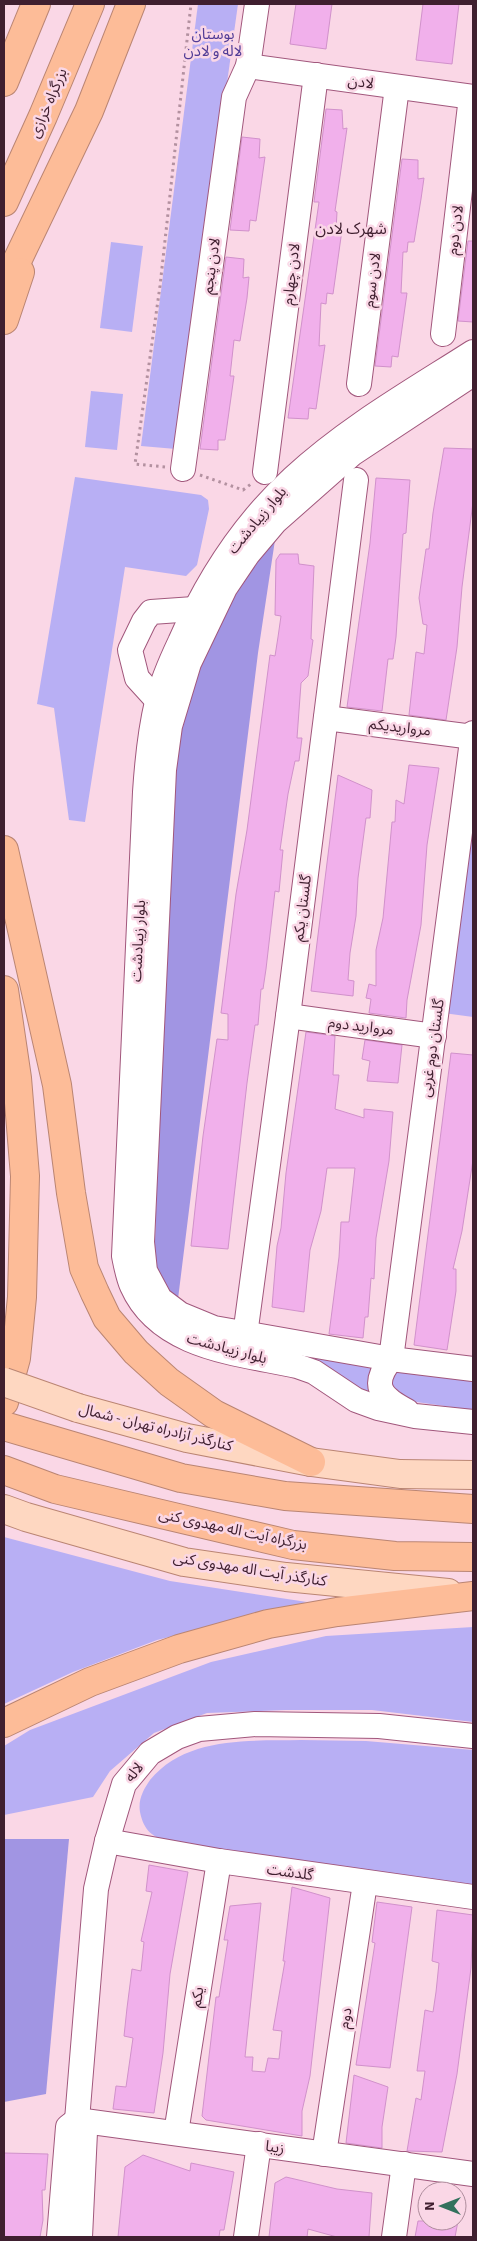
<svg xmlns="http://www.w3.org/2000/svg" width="477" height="2241" font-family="'Source Sans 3','Noto Sans Arabic',sans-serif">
<rect width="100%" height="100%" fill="#fad7e6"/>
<g fill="#b8aff4">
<path d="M198,4h40l-62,445 -35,-3z"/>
<path d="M111,242l32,4 -11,86 -32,-4z"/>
<path d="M91,391l32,3 -6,56 -32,-3z"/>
<path d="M75,477l126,18 7,5 1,9 -12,56 -11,11 -61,-9 -40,255 -16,-2 -15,-112 -17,-4z"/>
<path d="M473,794v223l-37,-5z"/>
<path d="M285,1349l97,13 -7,37z"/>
<path d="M400,1372l73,8v30l-71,-10 -14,-18 8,-9z"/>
<path d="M4,1537l166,44 137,21 -150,38 -84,32 -69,32z"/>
<path d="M473,1627v95l-101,-12h-86l-79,3 -53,20 -44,38 -17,26 -89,18v-69l26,-16 181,-68 115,-26z"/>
<path d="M301,1740l65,1 107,9v136l-303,-44c-18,-5 -26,-11 -30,-30 -2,-12 3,-22 10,-32 36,-44 100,-39 151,-40z"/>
</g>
<g fill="#a195e3">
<path d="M275,540l-17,113 -80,646 -8,-6 -16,-26 6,-164 8,-319 19,-99 46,-92z"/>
<path d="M4,1839h65l-23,255 -42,8z"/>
</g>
<g fill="#f1b0eb" stroke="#d191cb">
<path d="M296,4h36l-6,45 -36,-5z"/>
<path d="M423,4h36l-7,60 -36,-4z"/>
<path d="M326,109l16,1 1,19 4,-1 -12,83 2,1 -1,18h6l-9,64 -6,-1 -1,11 -5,-1 -2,43 6,-1 -9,64 -7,-1 -1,11 -20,-1 31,-216h-5z"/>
<path d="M242,137l18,2 -1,19 6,-1 -9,64 -6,-1 -1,11 -19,-1z"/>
<path d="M402,159l16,1v19l6,-1 -3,21 -7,43h-6l-1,10h-4l-2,41h6l-9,64 -6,-1 -1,11 -16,-1z"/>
<path d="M468,241h5v81l-15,-1z"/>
<path d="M226,257l18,2 -1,19 6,-1 -2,21 -7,43 -6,-1 -4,36h4l-9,64h-7v10l-18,-1z"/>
<path d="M444,448l29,1v53l-11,85 -5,60 -11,73 -37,-5 7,-63 8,2 3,-29 -4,-1 -4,-26 7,-49h3l4,-36z"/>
<path d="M376,478l34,2 -4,53 -3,1 -7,103 -3,22h-5l-6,52 -35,-4 23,-164z"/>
<path d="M280,554h18l1,10 15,2 -3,73 2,1 -5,36 -7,7 -4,55h5l-3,23h-4l-7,33 -8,56h3l-4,42 -4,-1 -9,78 -3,20h-2l-3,36h-3l-8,58 -19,166 -37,-3 12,-110 14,-97 11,1v-26l-7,-1 15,-119 11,-64 23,-175 5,1 3,-19 3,-21 -6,-1 1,-55z"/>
<path d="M409,765l30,3 -12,77 -6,80 -14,75 -1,18 -37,-5 2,-14 -5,-1 3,-14 7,2v-36l7,-32 9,-96h3l1,-22 8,4z"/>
<path d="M338,775l34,15 -2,28h-4l-8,60 -2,38 -6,37 -2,27 6,1 -1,15 -42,-5z"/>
<path d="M306,1032l29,4 -2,39h6l-4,34 29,9v-9l29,3 -4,49 -13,77 -2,41 -3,-1 -3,39h-3l-2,21 -34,-4 10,-77 2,-35h8l6,-54h-28l-6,43 -11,39 -6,62 -32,-5 5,-61 4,-18 5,-55z"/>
<path d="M365,1040l37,5 -4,38 -31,-2 3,-20 -8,-2z"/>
<path d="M451,1053l22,2v105l-11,71 -9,38h3v22l-9,59 -33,-5z"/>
<path d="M149,1865l39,7 -18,102 -7,79 -9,60 -41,-4 3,-23 10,1 7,-49 -9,-2 3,-28 5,-39 9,2 3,-29 -3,-1 11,-49 -6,-1z"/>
<path d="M292,1887l38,11 -20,178 -8,35v25l-96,-16 -4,-4 14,-119h3l9,-57h-4l6,-34 31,-3 -16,154h8l-1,14 13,1 3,-14 11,1 3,-28 -9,-1 12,-69h-2z"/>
<path d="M377,1902l35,5 -22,161 -34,-3 19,-122 -3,-1z"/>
<path d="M437,1910l36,5 -2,53 -14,106 -15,78 -35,-1 9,-53 5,2 4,-29h-8l8,-61 8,2 3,-20 3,-29 -7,-2z"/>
<path d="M354,2075l34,12 -6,40v21l-36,-5z"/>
<path d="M4,2153l44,1 -3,36h-3l1,30 -3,17h-36z"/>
<path d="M143,2155l47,16 1,-8 43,9 -10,58h-4l-1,7h-101l7,-70z"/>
<path d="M286,2177l51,12 35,4 -3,44h-32l-29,-8 -1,8h-38l6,-54z"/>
<path d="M418,2221h40l-3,16h-40z"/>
</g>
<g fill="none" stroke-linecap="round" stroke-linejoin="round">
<g stroke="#a1577c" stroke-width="26">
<g id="minor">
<path d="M248,66l225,31"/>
<path d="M443,334l28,-237"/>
<path d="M473,352c-61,39 -126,76 -180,126 -50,46 -86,102 -113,164 -9,19 -18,39 -23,60 -7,29 -10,60 -12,90l-21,464c2,10 4,21 8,30 28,63 106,67 165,80l17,6 42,28 22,8 37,8 58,6"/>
<path d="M473,374l-121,80 -77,68 -27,32 -23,34 -36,75 -19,63 -6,44 -22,472 3,29 15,28 20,15 34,14 177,31 82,10"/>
<path d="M359,384l38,-297"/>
<path d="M183,469l51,-372 14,-31 9,-62"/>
<path d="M265,472l51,-397"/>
<path d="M157,700l-20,-22 -7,-28 14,-29 7,-9 43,-3"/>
<path d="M326,718l147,19"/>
<path d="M288,1016l146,20"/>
<path d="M245,1335l43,-319 68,-536"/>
<path d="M407,1411c-26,-14 -37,-25 -16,-52l82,-626"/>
<path d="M107,1841l112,20 254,36"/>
<path d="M77,2120l19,-231 11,-48 17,-57 26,-31 27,-16 22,-8 56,-5 124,2 94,10"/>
<path d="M77,2120l396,54"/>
<path d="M77,2120l8,12 -5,105"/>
<path d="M176,2133l43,-272"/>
<path d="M324,2154l41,-271"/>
<path d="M59,2237l9,-110 9,-7"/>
<path d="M246,2237l13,-93"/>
<path d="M394,2237l10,-73"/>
</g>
</g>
<g stroke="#ba8573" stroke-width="30">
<g id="major">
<path d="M78,1408l109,30 124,24 89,12 73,1"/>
<path d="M4,1509l22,8 158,45 102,15 162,16"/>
</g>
</g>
<g stroke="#ba8573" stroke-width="30">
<g id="highway">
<path d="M4,82l32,-78"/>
<path d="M4,202l39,-86 47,-112"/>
<path d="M4,288l85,-177 42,-107"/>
<path d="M4,320l16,-48"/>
<path d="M4,850l53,235 14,108 13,75 11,25 12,25 29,34 33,30 45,32 97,48"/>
<path d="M4,990l13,88 8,98 -3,121 -6,61 -12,44"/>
<path d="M4,1426l177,52 104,18 188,13"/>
<path d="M4,1470l51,19 238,56 102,11 78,1"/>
<path d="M4,1723l86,-41 89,-33 89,-25 69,-12 136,-16"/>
</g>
</g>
<g stroke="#b391a0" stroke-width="3" stroke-dasharray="2.5 4" stroke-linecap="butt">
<path d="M165,467l-30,-3 25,-178 31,-282"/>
<path d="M200,475l43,15 8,-6"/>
</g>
<use href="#minor" stroke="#fff" stroke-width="24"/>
<use href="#major" stroke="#fed7c1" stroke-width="28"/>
<use href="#highway" stroke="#fdbc98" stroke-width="28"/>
<g stroke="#ba8573" stroke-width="30" stroke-linecap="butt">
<path id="major-bridge" d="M4,1382l74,26"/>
</g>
<use href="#major-bridge" stroke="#fed7c1" stroke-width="28"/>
</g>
<g text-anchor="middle" stroke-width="5" stroke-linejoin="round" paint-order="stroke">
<g font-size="15" fill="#513c96" stroke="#fad7e6">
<text x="213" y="39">بوستان<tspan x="213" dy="17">لاله و لادن</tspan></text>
</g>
<g font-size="15" fill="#3f1f2f" stroke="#fad7e6">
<text transform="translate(361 82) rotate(8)" y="5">لادن</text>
<text transform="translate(48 103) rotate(-67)" y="5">بزرگراه خرازی</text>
<text transform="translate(455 230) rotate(-83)" y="5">لادن دوم</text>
<text transform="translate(211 266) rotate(-82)" y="5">لادن پنجم</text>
<text transform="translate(291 274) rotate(-83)" y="5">لادن چهارم</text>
<text transform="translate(372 280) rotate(-83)" y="5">لادن سوم</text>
<text transform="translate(257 520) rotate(-50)" y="5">بلوار زیبادشت</text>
<text transform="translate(400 727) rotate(7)" y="5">مرواریدیکم</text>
<text transform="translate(302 908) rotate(-83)" y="5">گلستان یکم</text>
<text transform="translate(138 941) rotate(-87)" y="5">بلوار زیبادشت</text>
<text transform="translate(361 1026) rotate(7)" y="5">مروارید دوم</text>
<text transform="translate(432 1048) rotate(-82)" y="5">گلستان دوم غربی</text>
<text transform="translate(227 1348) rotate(15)" y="5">بلوار زیبادشت</text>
<text transform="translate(156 1427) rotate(14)" y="5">کنارگذر آزادراه تهران - شمال</text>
<text transform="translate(233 1529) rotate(12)" y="5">بزرگراه آیت اله مهدوی کنی</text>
<text transform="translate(250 1569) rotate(9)" y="5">کنارگذر آیت اله مهدوی کنی</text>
<text transform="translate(134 1772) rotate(-51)" y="5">لاله</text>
<text transform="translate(290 1872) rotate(8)" y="5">گلدشت</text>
<text transform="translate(197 1997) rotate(-81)" y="5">یکم</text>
<text transform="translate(345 2018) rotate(-81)" y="5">دوم</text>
<text transform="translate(275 2147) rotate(8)" y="5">زیبا</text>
</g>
<g font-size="16" fill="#3f1f2f" stroke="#fad7e6">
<text x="351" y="234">شهرک لادن</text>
</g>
</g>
<rect width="477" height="2241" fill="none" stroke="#3f1f2f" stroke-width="10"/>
<g transform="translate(442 2206) rotate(270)"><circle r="24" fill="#fad7e6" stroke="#af8d9d"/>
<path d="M0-4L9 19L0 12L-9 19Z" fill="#33715d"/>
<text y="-8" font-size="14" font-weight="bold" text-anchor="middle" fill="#3f1f2f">N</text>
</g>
</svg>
